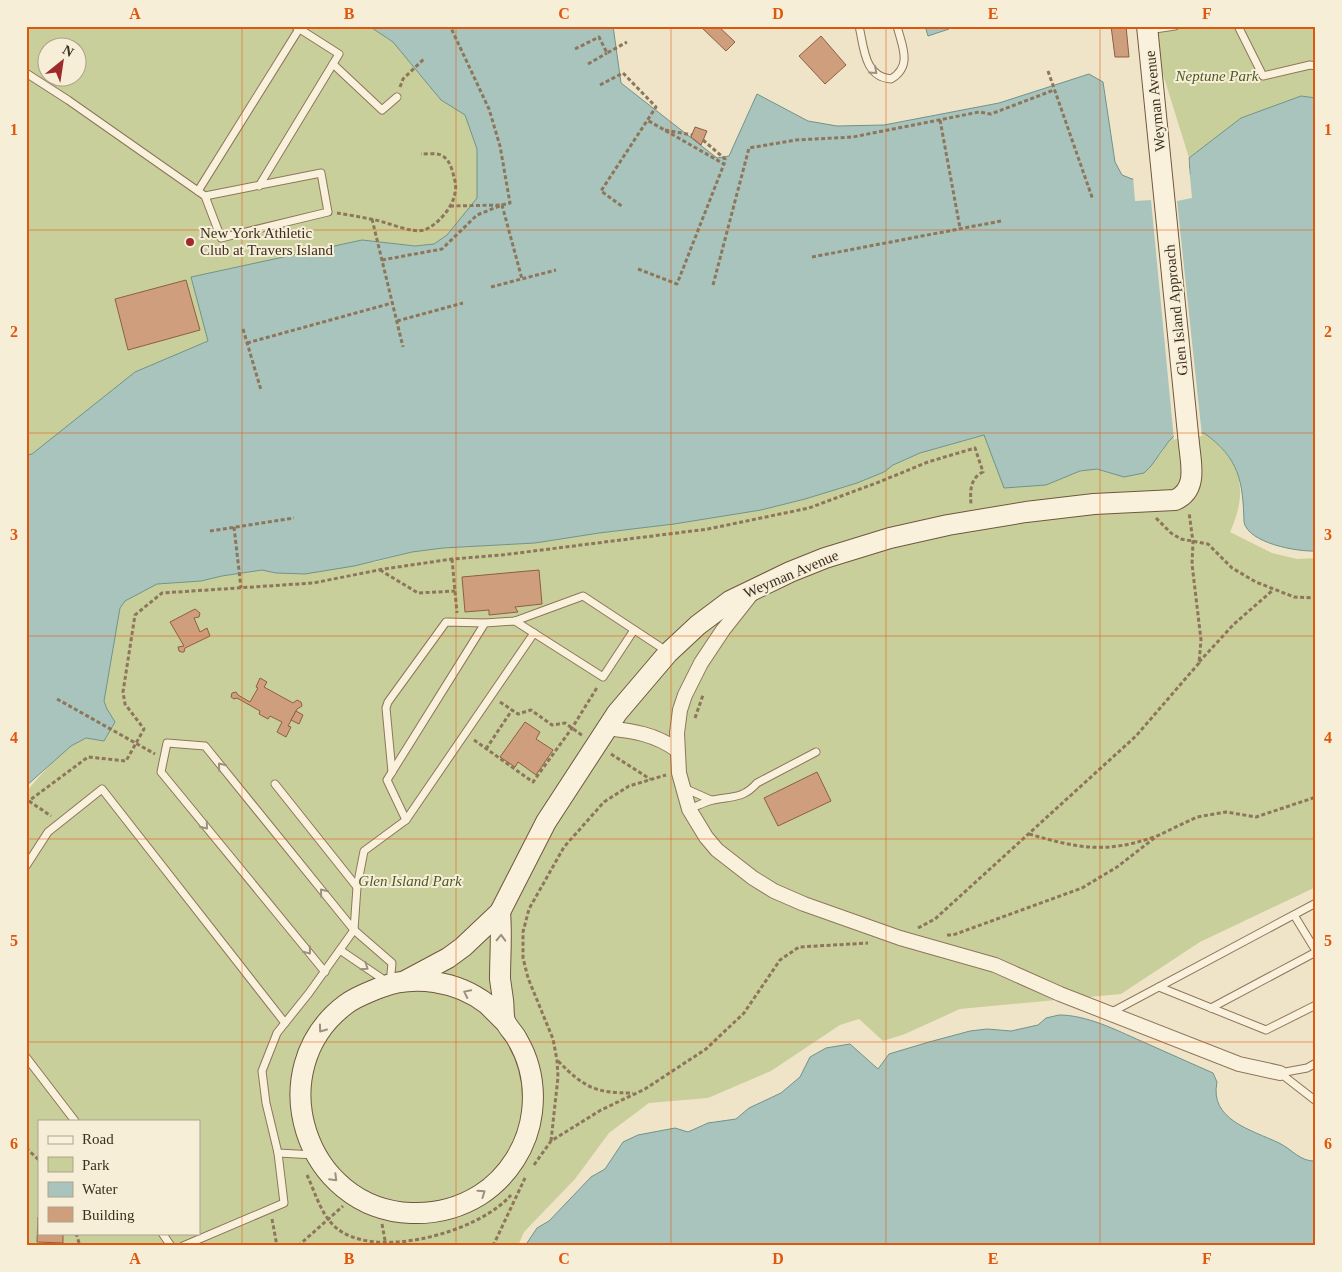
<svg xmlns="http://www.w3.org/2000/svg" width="1342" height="1272" font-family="'Times New Roman',serif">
<rect width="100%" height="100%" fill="#f0e4c8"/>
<g fill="#c9cf9b" fill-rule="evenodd">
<path d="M26,26h343l24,16 48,58 24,15 12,34v49l-30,37 -13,9 -19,2 -53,-6 -171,37 18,64 -74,31 -103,83h-6zM48,48h30v30h-30z"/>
<path d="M1152,26h164v72l-15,-2 -60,22 -52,40 -36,-116z"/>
<path d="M1204,433c38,28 45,57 26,99l42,21 25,6 19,-1v329l-116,55 -79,52 -161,15 -55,25 -22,7 -24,-22 -19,6 -69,46 -63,27 -59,5 -40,30 -34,46 -51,53 -6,14h-492v-454c13,-15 40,-48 59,-53 5,-2 13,2 19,2l11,-19 -8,-13 -3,-8 16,-93 5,-7 32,-17 44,-3 21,-5 40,-6 14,3 99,-11 37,-10 31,-4 92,-5 64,-10 75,-9 87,-14 44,-11 52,-16 27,-11 9,-7 27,-12 65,-18 61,50 34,-14 17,-2 27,8 36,-22 9,-14 6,-5zM39,1121h160v112h-160z"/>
</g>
<g fill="#a9c4bc" stroke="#6f938a">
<path d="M369,26h244l8,57 96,75 12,-2 28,-62 51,27 29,5 47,-1 115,-22 90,-29 14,8 12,80 7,13 10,4 58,-5 -1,-16 52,-40 60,-22 15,2v453c-19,1 -68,-8 -72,-29 -1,-41 -5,-64 -40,-89l-30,3 -5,5 -18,25 -7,7 -20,4 -27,-8 -17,2 -34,14 -42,3 -20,-53 -64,18 -27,12 -9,7 -27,11 -52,16 -44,11 -87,14 -75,9 -64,10 -92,5 -31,4 -58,14 -49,8 -29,-1 -14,-3 -40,6 -21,5 -44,3 -32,17 -5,7 -16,93 3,8 8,13 -11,19 -18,-3 -15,8 -45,40v-331l6,-1 103,-82 73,-31 -17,-64 171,-37 53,6 19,-2 13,-9 30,-37v-49l-12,-34 -24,-15 -48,-58z"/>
<path d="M925,26h23l1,3 -21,7z"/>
<path d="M1059,1015c28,0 57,15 82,26 24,11 48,21 72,32l4,9c-8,38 35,48 62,61 13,6 21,19 37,18v85h-791l12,-18 12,-7 42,-44 14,-8 18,-27 15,-7 37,-7 13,4 20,-9 28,-4 13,-11 32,-15 19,-16 10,-20 16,-9 24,-4 28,25 11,-15 40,-12 41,-11 17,-2 24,2 27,-6 8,-7z"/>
</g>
<path fill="#f0e4c8" d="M1188,156l4,42 -15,3 25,235 -26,3 -2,1 -23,-240 -16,1 -2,-24 55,-5 -2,-14z"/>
<g fill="#cf9f7d" stroke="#8d5f41">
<path d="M700,26h18l17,16 -9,9z"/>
<path d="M1111,26h15l3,31h-14z"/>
<path d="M821,36l25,29 -21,19 -26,-28z"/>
<path d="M695,127l12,4 -6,14 -10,-8z"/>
<path d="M186,280l14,50 -72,20 -13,-51z"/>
<path d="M539,570l3,34 -27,3 3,5 -29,3v-5l-24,2 -3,-35z"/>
<path d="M195,609l5,4 -1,4 -5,1 6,14 7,-4 3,8 -25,12 -1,4h-3l-2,-1 -1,-4 6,-1 -14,-24z"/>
<path d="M260,678l7,4 -3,5 29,16 4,-3 4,2 1,4 -5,3 -9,17 3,1 -5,10 -9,-5 5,-10 -12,-6 -2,3 -9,-5 1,-3 -23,-13 -3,1 -3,-2 1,-4 4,-1 2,3 12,7 8,-14 -2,-1z"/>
<path d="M296,711l7,4 -4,9 -8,-4z"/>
<path d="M525,722l15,10 -4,7 17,11 -17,25 -18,-13 -3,5 -15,-10z"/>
<path d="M817,772l14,29 -53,25 -14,-28z"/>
<path d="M38,1217l1,16h24v10l-26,-1z"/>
</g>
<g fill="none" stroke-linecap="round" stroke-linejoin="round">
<g stroke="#8d765c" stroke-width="9">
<g id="lane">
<path d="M859,26c5,21 5,51 32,53 22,-13 11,-33 6,-53"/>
<path d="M1238,26l25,50 47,-11 6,1"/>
<path d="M1148,30l27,-4"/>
<path d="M333,64l49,46 15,-13"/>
<path d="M26,73l42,27 137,96 16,42 107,-26 -7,-39 -116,23"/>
<path d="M259,186l80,-132 -44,-28"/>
<path d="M198,191l101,-162"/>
<path d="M515,621l88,56 31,-47"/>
<path d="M392,772l-6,-64 2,-6 58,-80 39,1"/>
<path d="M275,784l82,103"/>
<path d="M684,788l27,12"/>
<path d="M689,809c8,-3 16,-7 24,-9 19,-4 30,-1 44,-17l59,-31"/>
<path d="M406,820l128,-187"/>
<path d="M26,866l22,-34 54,-43 183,234"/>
<path d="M1294,915l22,36"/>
<path d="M325,972l-164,-200 6,-29 38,3 149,184 38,33 -2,21 -50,-34"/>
<path d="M1159,987l107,43 50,-25"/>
<path d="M1211,1008l105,-56"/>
<path d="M1110,1013l206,-110"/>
<path d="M26,1057l49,64"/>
<path d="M1280,1073l36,28"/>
<path d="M1280,1073l27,-5 9,-5"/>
<path d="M315,1155l-37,-2 -12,-50 -4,-32 15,-38 32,-40 45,-63 3,-43 7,-36 42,-31 -19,-40 98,-157 30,-2 68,-25 85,56"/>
<path d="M162,1233l9,13"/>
<path d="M183,1246l101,-43 -6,-50"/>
</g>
</g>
<g stroke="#8d765c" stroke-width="16">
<g id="street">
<path d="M753,592l-30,38 -22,33 -16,32 -5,15 -3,23 2,40 10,36 17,28 11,13 36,28 21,13 30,13 96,34 95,27 65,29 179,70 41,9"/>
<path d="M607,728c26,3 48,6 70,22"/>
</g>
</g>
<g stroke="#6f573f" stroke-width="22">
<g id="secondary">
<path d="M500,912c2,23 0,45 0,67 1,7 2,14 3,21 1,7 0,15 2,21 3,7 9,12 12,18 13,22 18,48 15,73 -4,34 -24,65 -52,83 -21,13 -44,19 -69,18 -106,-4 -151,-143 -66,-208 10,-8 22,-12 34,-17 35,-14 78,-7 108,16 6,6 12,12 18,18"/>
<path d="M405,981l43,-23 15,-11 37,-35 46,-90 71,-109 51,-60 30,-28 32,-24 60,-29 35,-14 65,-20 58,-13 78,-13 68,-8 81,-4c23,-10 16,-36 14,-56l-42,-418"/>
</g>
</g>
<g stroke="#8d765c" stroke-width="3" stroke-dasharray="4 2.5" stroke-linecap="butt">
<path d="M575,49l24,-12 8,16 20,-11"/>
<path d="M588,64l19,-11"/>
<path d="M1048,71l45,129"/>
<path d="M600,85l23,-12 33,34 -55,84 22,16"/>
<path d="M400,87l3,-8 22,-21"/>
<path d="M940,120l20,108"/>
<path d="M665,130l27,5"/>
<path d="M703,140l22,19 -1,5"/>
<path d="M450,206l52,-1 8,-2 -10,-57 -11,-37 -38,-81"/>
<path d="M337,213c12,2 25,4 38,7 12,2 38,14 49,10 14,-5 29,-23 31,-37 2,-8 -1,-16 -3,-23 -2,-7 -5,-12 -11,-15 -6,-2 -14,-1 -20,-1"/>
<path d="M372,219l31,128"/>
<path d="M812,257l189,-36"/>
<path d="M382,260l60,-11 35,-34 25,-10 20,74"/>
<path d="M638,269l39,15 47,-120 -77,-44"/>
<path d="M713,285l36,-137 47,-8 57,-3 126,-25 12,2 63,-24"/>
<path d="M491,287l65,-17"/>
<path d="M397,321l66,-18"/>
<path d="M243,329l18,61"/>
<path d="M247,343l145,-40"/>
<path d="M1156,518l15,15 10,6 27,5 24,24 24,14 38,15 22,1"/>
<path d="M234,527l7,61"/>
<path d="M210,531l84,-13"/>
<path d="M452,559l5,54"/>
<path d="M380,570l38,23 37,-2"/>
<path d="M1199,662l35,-38 39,-34"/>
<path d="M57,699l98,55"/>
<path d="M500,702l18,12 13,-4 21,15 13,-2 18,13"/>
<path d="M695,718l8,-23"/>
<path d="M474,740l59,42 39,-54 26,-42"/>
<path d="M486,749l26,-39"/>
<path d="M611,754l39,25"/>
<path d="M29,801l22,15"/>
<path d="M26,803l62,-46 38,4 18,-32 -19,-25 -2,-12 12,-77 27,-22 151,-10 71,-14 68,-10 50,-4 206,-26 101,-21 70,-26 49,-20 47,-14 8,24c-13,6 -13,19 -12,32"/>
<path d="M1029,834c48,14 76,20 125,3"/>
<path d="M918,928l17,-9 201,-183 63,-73 2,-23 -9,-76 1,-22 -4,-30"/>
<path d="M947,935h6l129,-47 35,-21 40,-31 40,-19 29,-5 30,5 60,-20"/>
<path d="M558,1061c27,27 37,32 75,32"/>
<path d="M551,1141l7,-64 -1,-17 -4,-21 -25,-61 -5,-20v-26l6,-23 35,-62 40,-45 25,-16 37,-11"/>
<path d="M26,1148l13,12"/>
<path d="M534,1165l17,-24 50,-31 44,-21 61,-40 38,-36 36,-53 19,-13 69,-4"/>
<path d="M307,1175c9,19 15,45 35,57 42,26 138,-1 169,-37"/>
<path d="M272,1219l5,27"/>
<path d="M382,1224l4,22"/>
<path d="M76,1233l4,13"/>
<path d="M298,1246l45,-40"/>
<path d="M493,1246l32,-68"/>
</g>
<use href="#lane" stroke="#faf1dc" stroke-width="7"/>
<use href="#street" stroke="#faf1dc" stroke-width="14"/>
<use href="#secondary" stroke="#faf1dc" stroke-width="20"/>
</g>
<defs><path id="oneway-chevron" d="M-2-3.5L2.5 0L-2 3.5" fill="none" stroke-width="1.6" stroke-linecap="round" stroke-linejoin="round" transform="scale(1.25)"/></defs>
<g stroke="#9c907e">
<use href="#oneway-chevron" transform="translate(874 71) rotate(42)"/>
<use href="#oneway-chevron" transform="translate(221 766) rotate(-129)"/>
<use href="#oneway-chevron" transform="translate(205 826) rotate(51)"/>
<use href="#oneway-chevron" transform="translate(323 892) rotate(-129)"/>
<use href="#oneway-chevron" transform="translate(501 938) rotate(-88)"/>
<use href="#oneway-chevron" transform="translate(308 951) rotate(51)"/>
<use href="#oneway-chevron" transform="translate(365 967) rotate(34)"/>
<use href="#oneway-chevron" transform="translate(467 993) rotate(-154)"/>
<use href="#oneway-chevron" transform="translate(322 1029) rotate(126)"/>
<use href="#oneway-chevron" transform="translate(334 1178) rotate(45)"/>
<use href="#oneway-chevron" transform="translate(482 1193) rotate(-35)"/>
</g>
<path fill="none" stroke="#df570d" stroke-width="1" stroke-opacity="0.55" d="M242,26v1220M456,26v1220M671,26v1220M886,26v1220M1100,26v1220M26,230h1290M26,433h1290M26,636h1290M26,839h1290M26,1042h1290"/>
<circle fill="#9e2a2b" stroke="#f7eed8" stroke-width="2" cx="190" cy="242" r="5"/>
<g text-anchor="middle" stroke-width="4" stroke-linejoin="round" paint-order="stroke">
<g font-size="15" font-style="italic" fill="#4d5a26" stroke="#f7eed8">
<text x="1217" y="81">Neptune Park</text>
<text x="410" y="886">Glen Island Park</text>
</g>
<g font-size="15" fill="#3d2e20" stroke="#f7eed8">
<text transform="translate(1155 101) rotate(-96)" y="5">Weyman Avenue</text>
<text transform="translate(1176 310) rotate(-96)" y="5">Glen Island Approach</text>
<text transform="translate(791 574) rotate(-23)" y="5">Weyman Avenue</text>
</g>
<g font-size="15" fill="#3d2e20" stroke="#f7eed8" text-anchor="start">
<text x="200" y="238">New York Athletic<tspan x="200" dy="17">Club at Travers Island</tspan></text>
</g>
</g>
<rect width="1342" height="1272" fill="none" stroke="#f7eed8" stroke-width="55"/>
<rect x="38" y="1120" width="162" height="115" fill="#f7eed8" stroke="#ada18e"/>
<rect x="48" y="1136" width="25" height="8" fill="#faf1dc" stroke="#ada18e"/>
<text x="82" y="1144" font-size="15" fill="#3d2e20">Road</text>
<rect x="48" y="1157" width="25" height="15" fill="#c9cf9b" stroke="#ada18e"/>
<text x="82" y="1170" font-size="15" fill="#3d2e20">Park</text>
<rect x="48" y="1182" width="25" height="15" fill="#a9c4bc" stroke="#ada18e"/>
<text x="82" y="1194" font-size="15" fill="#3d2e20">Water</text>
<rect x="48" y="1207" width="25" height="15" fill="#cf9f7d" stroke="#ada18e"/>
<text x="82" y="1220" font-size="15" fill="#3d2e20">Building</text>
<g transform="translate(62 62) rotate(30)"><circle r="24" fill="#f7eed8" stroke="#ada18e"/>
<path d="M0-4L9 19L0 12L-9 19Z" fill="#9e2a2b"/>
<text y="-8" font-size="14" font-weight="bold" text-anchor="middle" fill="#3d2e20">N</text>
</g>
<rect x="28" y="28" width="1286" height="1216" fill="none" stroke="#df570d" stroke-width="2"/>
<g font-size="16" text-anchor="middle" font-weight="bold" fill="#df570d">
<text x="135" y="19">A</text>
<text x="349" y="19">B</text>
<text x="564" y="19">C</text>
<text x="778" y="19">D</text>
<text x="993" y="19">E</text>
<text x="1207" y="19">F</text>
<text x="14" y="135">1</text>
<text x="1328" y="135">1</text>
<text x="14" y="337">2</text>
<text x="1328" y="337">2</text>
<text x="14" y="540">3</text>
<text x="1328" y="540">3</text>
<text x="14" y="743">4</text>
<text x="1328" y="743">4</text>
<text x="14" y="946">5</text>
<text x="1328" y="946">5</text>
<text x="14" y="1149">6</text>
<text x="1328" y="1149">6</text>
<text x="135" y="1264">A</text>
<text x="349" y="1264">B</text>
<text x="564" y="1264">C</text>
<text x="778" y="1264">D</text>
<text x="993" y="1264">E</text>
<text x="1207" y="1264">F</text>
</g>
</svg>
